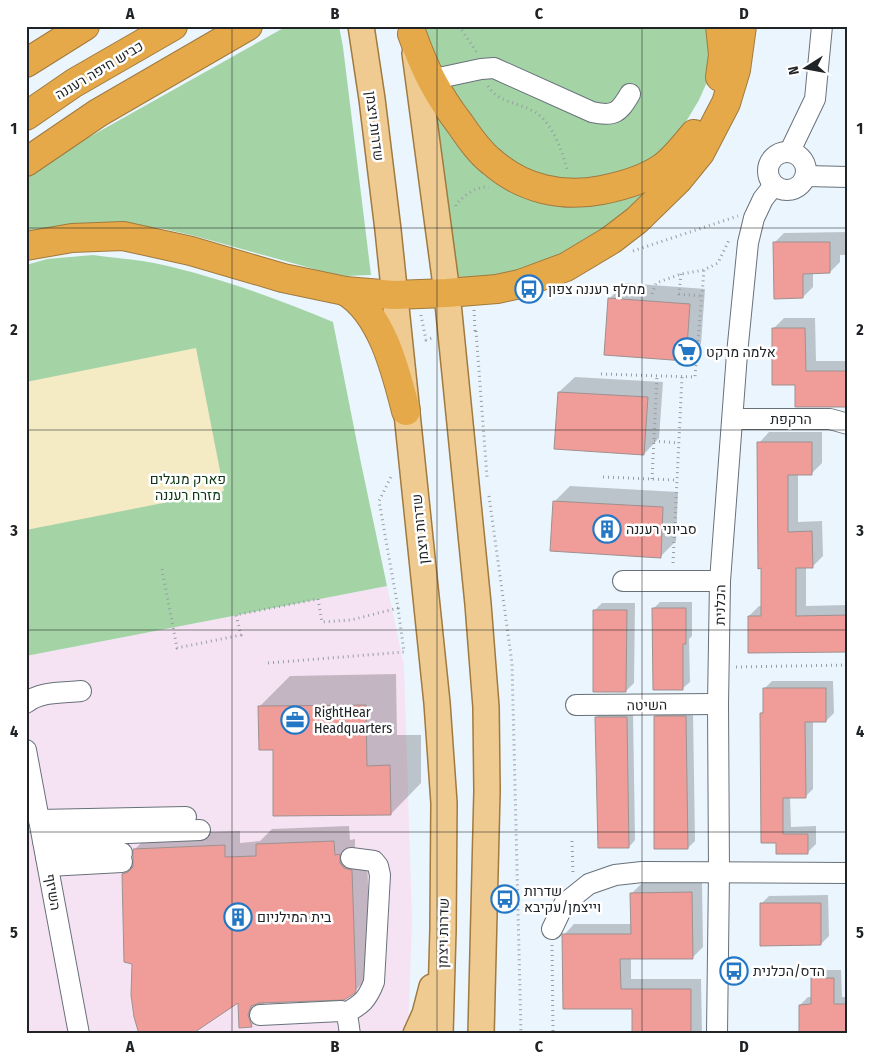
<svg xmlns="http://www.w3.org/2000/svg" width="874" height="1060" font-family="'Fira Sans Condensed',Heebo,sans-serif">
<rect width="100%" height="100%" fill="#ebf5fe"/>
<path fill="#f5e3f4" d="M387,586l17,79 8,255 -4,114h-382v-378z"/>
<g fill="#a4d4a6">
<path d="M287,26h52l4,21 28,228 -25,1 -25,-5 -126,-35 -35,-8 -36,-3 -98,10v-56l49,-34z"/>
<path d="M421,26h286l3,29 -3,27 -8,18 -15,25 -12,16 -17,16 -42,18 -21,4 -29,1 -30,-7 -35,-20 -51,-66z"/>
<path d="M434,94l74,91 165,-11 -44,38 -52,36 -77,31 -42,5z"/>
<path d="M93,255c20,3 41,4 61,8 61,13 122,35 179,59l28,141 26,123 -361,70v-391l21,-6z"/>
</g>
<path fill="#f4eac4" d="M196,348l28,143 -198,39v-148z"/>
<g fill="#0003">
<path d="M848,232v23h-8v7l-10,10h-17v15l-10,10 -29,-54 10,-10z"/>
<path d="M625,283l80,6 -4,55 -15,16 -76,-62z"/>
<path d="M784,318h31l1,43h32v44l-52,-21 -23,-55z"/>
<path d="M575,377l88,5 -4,56 -15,16 -85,-62z"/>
<path d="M769,432h53v31l-11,11h-13v48l24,-1 1,35 -11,11h-6v39l42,-1v46l-99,-35 10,-10h3l-3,-163z"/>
<path d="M570,486l108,6 -2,49 -16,16 -105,-56z"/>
<path d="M660,602h32v34l-3,3 1,43 -7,6 -30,-79z"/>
<path d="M602,603h33l-1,80 -8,8 -32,-80z"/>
<path d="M396,674l1,61h24v48l-30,31 -131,-108 30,-30z"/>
<path d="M772,681h61l1,32 -8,8h-13v68l-8,8h-15l1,30 25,-1v18l-8,8 -30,1 -17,-139 3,-4v-21z"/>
<path d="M662,710h31l2,131 -7,7 -33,-131z"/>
<path d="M602,711h31l2,129 -6,7 -33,-130z"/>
<path d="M349,826l1,14 5,-1v8l5,6 7,2 4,119 -19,20 -88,8 2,9 -15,15 -11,-26 -107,-37 -10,-89 11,-10v-14l16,-16 90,-3v12l20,-2 12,-12z"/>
<path d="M702,882l1,65 -11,11h-61v21h70l1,55h-69v-26l-69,-73 10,-11h58v-31l10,-10z"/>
<path d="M828,895l1,41 -8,8 -60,-40 8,-8z"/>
<path d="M820,970h21l1,27h6v37l-48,-29 8,-8h4v-19z"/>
</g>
<g fill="#f09c98" stroke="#9e9190">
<path d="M773,242h57v31l-27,1v24l-29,1z"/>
<path d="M608,298l82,6 -4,57 -82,-6z"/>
<path d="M772,328h33l1,43h42v36h-53v-22h-23z"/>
<path d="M558,392l90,5 -4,58 -90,-6z"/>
<path d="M757,442h55v33h-24v57l24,-1 1,37h-17v48l52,-1v37l-100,1v-37h13v-48l-3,1z"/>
<path d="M553,501l110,6 -2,51 -111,-7z"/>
<path d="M652,608h34v36h-3v46h-30z"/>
<path d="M593,610h34l-1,82h-33z"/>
<path d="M763,688h63v34h-21l1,76h-23v36h25v20h-32v-11h-15l-1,-130h3z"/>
<path d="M366,705l1,61 23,-1 1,50 -118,1v-66h-14l-1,-44z"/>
<path d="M654,716h32l2,133h-34z"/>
<path d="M595,717h32l2,131h-31z"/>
<path d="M334,841l1,14 5,-1v9l4,5 8,2 4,121 -1,2 -11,7 -85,3 -5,2 -3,1 -3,9 4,12 -13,1 -1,-25 -46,31h-53l-5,-17 -3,-22 1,-31 -8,-2 -2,-88 6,-2 5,-5v-18l92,-4v12l31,-1v-12z"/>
<path d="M692,892l1,67h-73l1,30h70v45h-59v-25h-69l-1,-75h69l-1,-41z"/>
<path d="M760,903h61v42l-61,1z"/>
<path d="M811,978h23v26h14v30h-49v-29l12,-1z"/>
</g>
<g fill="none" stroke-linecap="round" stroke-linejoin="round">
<g stroke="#687179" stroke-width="22">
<g id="minor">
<path d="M428,74l11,4 42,-9 13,-1 98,44c22,5 27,1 38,-18"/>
<path d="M790,151l25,-52 7,-73"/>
<circle cx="787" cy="171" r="19"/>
<path d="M806,176l42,1"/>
<path d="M733,419h97l18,5"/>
<path d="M623,581h97"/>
<path d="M26,703c15,-12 37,-10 55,-12"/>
<path d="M576,705l142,-1"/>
<path d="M26,750l53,284"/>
<path d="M39,820l147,-3"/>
<path d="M43,841l14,-5 143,-6"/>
<path d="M46,857c10,-2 18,-6 27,-8 17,-4 33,0 49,4"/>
<path d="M48,866l74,-4"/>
<path d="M552,929l12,-25 25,-20 26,-9 27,-3 206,1"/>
<path d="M346,1013c16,-9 21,-13 28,-31l6,-107 -2,-9 -4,-5 -23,-3"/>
<path d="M260,1015l81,-4c9,5 7,14 9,23"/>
<path d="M717,1034l2,-162 -1,-168 2,-123 17,-227 11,-111 6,-25 9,-19 11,-14"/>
</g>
</g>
<g stroke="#a07a3e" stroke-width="28">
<g id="major">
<path d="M361,26l11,73 16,131 49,473 7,100 -1,127 -3,104"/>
<path d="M415,53l32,240 31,311 8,103 1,84 -6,243"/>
<path d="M416,1034l9,-20 7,-27"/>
</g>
</g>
<g stroke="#a07a3e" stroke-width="30">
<g id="highway">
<path d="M720,26l3,29 -3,22"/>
<path d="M412,34c13,36 25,60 48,90 9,13 19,28 32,38 31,27 70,36 110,28 20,-4 44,-11 61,-23 12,-9 22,-22 31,-33"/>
<path d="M26,63l59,-37"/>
<path d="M26,116l48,-33 99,-57"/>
<path d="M26,162l72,-49 150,-87"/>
<path d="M26,246l46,-8 51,-2 68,15 92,27 62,13 49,4 53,-2 50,-4 23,-5 46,-17 45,-27 26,-20 41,-40 22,-27 26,-50 10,-33 6,-44"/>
<path d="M345,291c37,22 51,81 61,120"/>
</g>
</g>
<g stroke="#969da3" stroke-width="3" stroke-dasharray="1 4" stroke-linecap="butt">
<path d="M459,26l19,28"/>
<path d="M488,86c10,16 27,16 43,24 21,9 31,41 37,62"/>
<path d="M456,206v-2c10,-9 19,-18 33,-17"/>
<path d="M633,251l105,-35"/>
<path d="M681,274l-2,20 23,2"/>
<path d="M652,294l4,-11 25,-9 23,-4"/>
<path d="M474,310l1,21"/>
<path d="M421,315l5,25 6,-2"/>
<path d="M476,331l11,146"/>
<path d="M601,374l94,3 9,-107 14,-7 12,-25"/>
<path d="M654,441l25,2"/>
<path d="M603,477l73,3"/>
<path d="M652,479l5,-103"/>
<path d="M489,496l23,167 9,371"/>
<path d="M673,563l9,-186"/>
<path d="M162,569l15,79 64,-13 -5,-20 82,-16 4,23 29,-2 47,-12 -19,-107 13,-26"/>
<path d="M268,663l136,-11 -6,-44"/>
<path d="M736,667l112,-2"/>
<path d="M572,841l1,34"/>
<path d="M552,945l1,89"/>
</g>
<use href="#minor" stroke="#fff" stroke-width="20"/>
<use href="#major" stroke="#efcb92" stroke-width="25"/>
<use href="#highway" stroke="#e5a94a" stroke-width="28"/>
</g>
<path fill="none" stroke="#212427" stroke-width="1" stroke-opacity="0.55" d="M232,26v1008M437,26v1008M642,26v1008M26,228h822M26,430h822M26,630h822M26,832h822"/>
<defs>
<g id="bus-ring" transform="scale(1.4375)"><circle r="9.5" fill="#fff" stroke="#2377c5" stroke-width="1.5"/><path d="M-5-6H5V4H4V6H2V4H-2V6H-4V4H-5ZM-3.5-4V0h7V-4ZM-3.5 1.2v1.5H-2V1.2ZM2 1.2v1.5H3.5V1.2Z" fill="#2377c5"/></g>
<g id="supermarket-ring" transform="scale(1.4375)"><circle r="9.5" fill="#fff" stroke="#2377c5" stroke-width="1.5"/><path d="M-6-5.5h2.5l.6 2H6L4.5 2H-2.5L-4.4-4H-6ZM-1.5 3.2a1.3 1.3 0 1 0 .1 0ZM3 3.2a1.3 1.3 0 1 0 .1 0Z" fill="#2377c5"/></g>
<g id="building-ring" transform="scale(1.4375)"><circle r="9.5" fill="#fff" stroke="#2377c5" stroke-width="1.5"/><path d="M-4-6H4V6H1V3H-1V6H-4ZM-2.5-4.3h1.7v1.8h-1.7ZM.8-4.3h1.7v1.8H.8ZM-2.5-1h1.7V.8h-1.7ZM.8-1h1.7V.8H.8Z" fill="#2377c5"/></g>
<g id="office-ring" transform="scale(1.4375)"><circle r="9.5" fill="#fff" stroke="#2377c5" stroke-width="1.5"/><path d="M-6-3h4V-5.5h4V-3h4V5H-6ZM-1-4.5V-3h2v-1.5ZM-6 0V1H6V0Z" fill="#2377c5"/></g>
</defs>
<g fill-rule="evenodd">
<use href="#bus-ring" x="529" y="289"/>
<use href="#supermarket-ring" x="687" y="352"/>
<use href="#building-ring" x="607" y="529"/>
<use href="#office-ring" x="295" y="720"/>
<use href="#bus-ring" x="505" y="899"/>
<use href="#building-ring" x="238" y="917"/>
<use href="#bus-ring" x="734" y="971"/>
</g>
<g text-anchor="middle" stroke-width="5" stroke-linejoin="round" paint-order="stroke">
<g font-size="14" fill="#212427" stroke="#fff">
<text transform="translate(99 70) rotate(-31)" y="5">כביש חיפה רעננה</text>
<text transform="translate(375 126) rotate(83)" y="5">שדרות ויצמן</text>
<text x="791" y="424">הרקפת</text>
<text transform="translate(420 529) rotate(-96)" y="5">שדרות ויצמן</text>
<text transform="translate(720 605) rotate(-89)" y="5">הכלנית</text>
<text transform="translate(647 705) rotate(-1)" y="5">השיטה</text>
<text transform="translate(53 892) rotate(80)" y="5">השיזף</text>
<text transform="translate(443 933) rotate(-89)" y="5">שדרות ויצמן</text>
</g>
<g font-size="14" fill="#212427" stroke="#fff" text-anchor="start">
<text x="548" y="294">מחלף רעננה צפון</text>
<text x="706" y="357">אלמה מרקט</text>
<text x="626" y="534">סביוני רעננה</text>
<text x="314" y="717">RightHear<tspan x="314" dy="16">Headquarters</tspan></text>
<text x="524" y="896">שדרות<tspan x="524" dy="16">וייצמן/עקיבא</tspan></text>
<text x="257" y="922">בית המילניום</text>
<text x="753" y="976">הדס/הכלנית</text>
</g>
<g font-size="14" fill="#0b3712" stroke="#fff">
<text x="188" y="484">פארק מנגלים<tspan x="188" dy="16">מזרח רעננה</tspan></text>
</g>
</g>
<rect width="874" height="1060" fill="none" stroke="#ffffff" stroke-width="55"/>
<g transform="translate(806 68) rotate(259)" stroke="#ffffff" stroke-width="4" paint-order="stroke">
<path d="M0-4L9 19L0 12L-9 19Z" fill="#212427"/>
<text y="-8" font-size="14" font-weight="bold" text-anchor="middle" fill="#212427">N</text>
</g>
<rect x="28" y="28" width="818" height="1004" fill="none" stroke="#212427" stroke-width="2"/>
<g font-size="16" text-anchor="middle" font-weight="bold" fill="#212427">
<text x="130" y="19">A</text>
<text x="335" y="19">B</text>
<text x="539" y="19">C</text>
<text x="744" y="19">D</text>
<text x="14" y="134">1</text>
<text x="860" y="134">1</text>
<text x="14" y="335">2</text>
<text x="860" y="335">2</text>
<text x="14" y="536">3</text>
<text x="860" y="536">3</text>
<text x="14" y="737">4</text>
<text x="860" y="737">4</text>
<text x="14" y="938">5</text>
<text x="860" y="938">5</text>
<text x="130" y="1052">A</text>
<text x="335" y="1052">B</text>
<text x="539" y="1052">C</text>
<text x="744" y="1052">D</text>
</g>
</svg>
